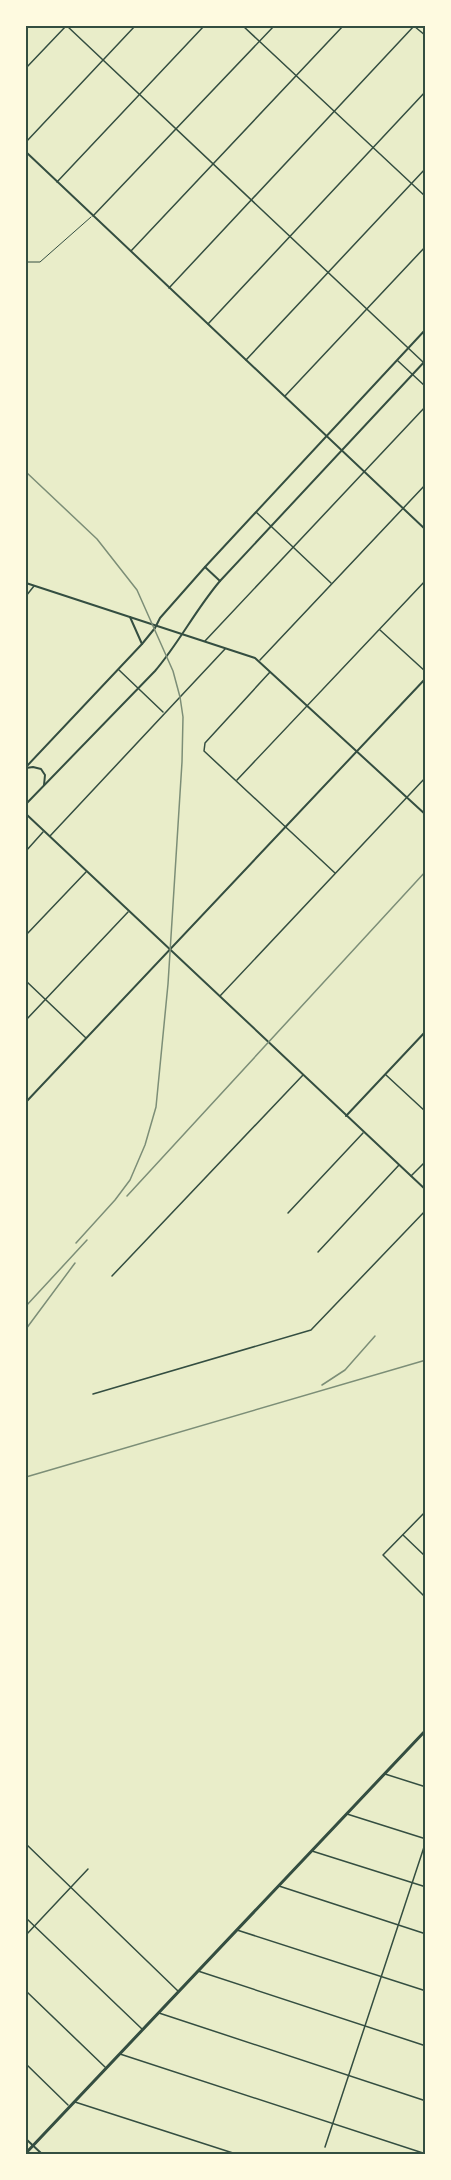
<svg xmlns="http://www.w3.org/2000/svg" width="451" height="2180" font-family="Montserrat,sans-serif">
<rect width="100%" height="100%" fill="#e9edc9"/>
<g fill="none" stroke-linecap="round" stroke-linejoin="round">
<path stroke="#344e41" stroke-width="1" d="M26,262h14l51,-45"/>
<g stroke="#344e41" stroke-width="1.5">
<path d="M67,26l356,336"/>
<path d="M243,26l183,171"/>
<path d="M414,26l12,10"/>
<path d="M26,68l40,-42"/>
<path d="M26,142l109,-116"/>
<path d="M57,182l147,-156"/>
<path d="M93,216l181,-190"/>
<path d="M131,251l212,-225"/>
<path d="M169,288l245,-262"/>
<path d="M208,324l218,-233"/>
<path d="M246,360l180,-192"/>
<path d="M398,361l28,26"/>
<path d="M285,396l141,-150"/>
<path d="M256,512l75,71"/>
<path d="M26,596l8,-10"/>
<path d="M380,630l46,42"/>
<path d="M205,641l221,-235"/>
<path d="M260,660l166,-176"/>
<path d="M119,670l44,42"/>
<path d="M270,672l-65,71 -1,8 131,122"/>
<path d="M237,780l189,-200"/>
<path d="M50,836l175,-187"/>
<path d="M26,851l17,-19"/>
<path d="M26,935l60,-63"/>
<path d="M26,981l60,57"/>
<path d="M220,996l206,-219"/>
<path d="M26,1020l102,-108"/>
<path d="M386,1075l40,37"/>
<path d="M411,1176l15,-15"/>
<path d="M288,1213l75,-80"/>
<path d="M318,1252l81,-87"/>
<path d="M112,1276l191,-201"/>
<path d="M93,1394l218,-64 115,-120"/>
<path d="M426,1511l-43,44 43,43"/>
<path d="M403,1535l23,22"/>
<path d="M385,1774l41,13"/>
<path d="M347,1814l79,25"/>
<path d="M26,1844l152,147"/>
<path d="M312,1851l114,36"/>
<path d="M279,1886l147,48"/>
<path d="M26,1918l116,111"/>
<path d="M237,1930l189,61"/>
<path d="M26,1935l62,-66"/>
<path d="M198,1971l228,75"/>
<path d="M26,1991l79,76"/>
<path d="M159,2013l267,88"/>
<path d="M120,2054l306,100"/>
<path d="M26,2064l42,41"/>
<path d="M75,2102l161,52"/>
<path d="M325,2147l101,-306"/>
</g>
<g stroke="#344e41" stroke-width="2">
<path d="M26,152l400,378"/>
<path d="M26,1102l400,-424"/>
<path d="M346,1116l80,-85"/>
<path d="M26,2139l16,15"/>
</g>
<g stroke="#344e41" stroke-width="2">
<path d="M205,567l15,14"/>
<path d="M26,583l229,75 171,157"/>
<path d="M130,617l12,27"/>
<path d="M26,767l116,-123 13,-16 5,-10 45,-51 221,-238"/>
<path d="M26,768l7,-1 8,2 4,6 -1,10"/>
<path d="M26,804l129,-133c24,-28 41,-62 65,-90l206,-221"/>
<path d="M26,814l400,376"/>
</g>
<path stroke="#344e41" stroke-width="3" d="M26,2153l400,-423"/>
<g stroke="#7c8e77" stroke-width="1.5">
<path d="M26,472l71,67 40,51 36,81 7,26 3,20 -1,45 -14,222 -12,123 -11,38 -15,35 -15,20 -39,43"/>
<path d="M127,1196l299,-325"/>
<path d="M26,1306l61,-66"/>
<path d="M26,1329l49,-66"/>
<path d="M322,1385l23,-15 30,-34"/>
<path d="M26,1477l400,-117"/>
</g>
</g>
<rect width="451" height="2180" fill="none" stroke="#fefae0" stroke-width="54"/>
<rect x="27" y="27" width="397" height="2126" fill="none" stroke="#344e41" stroke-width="2"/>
</svg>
